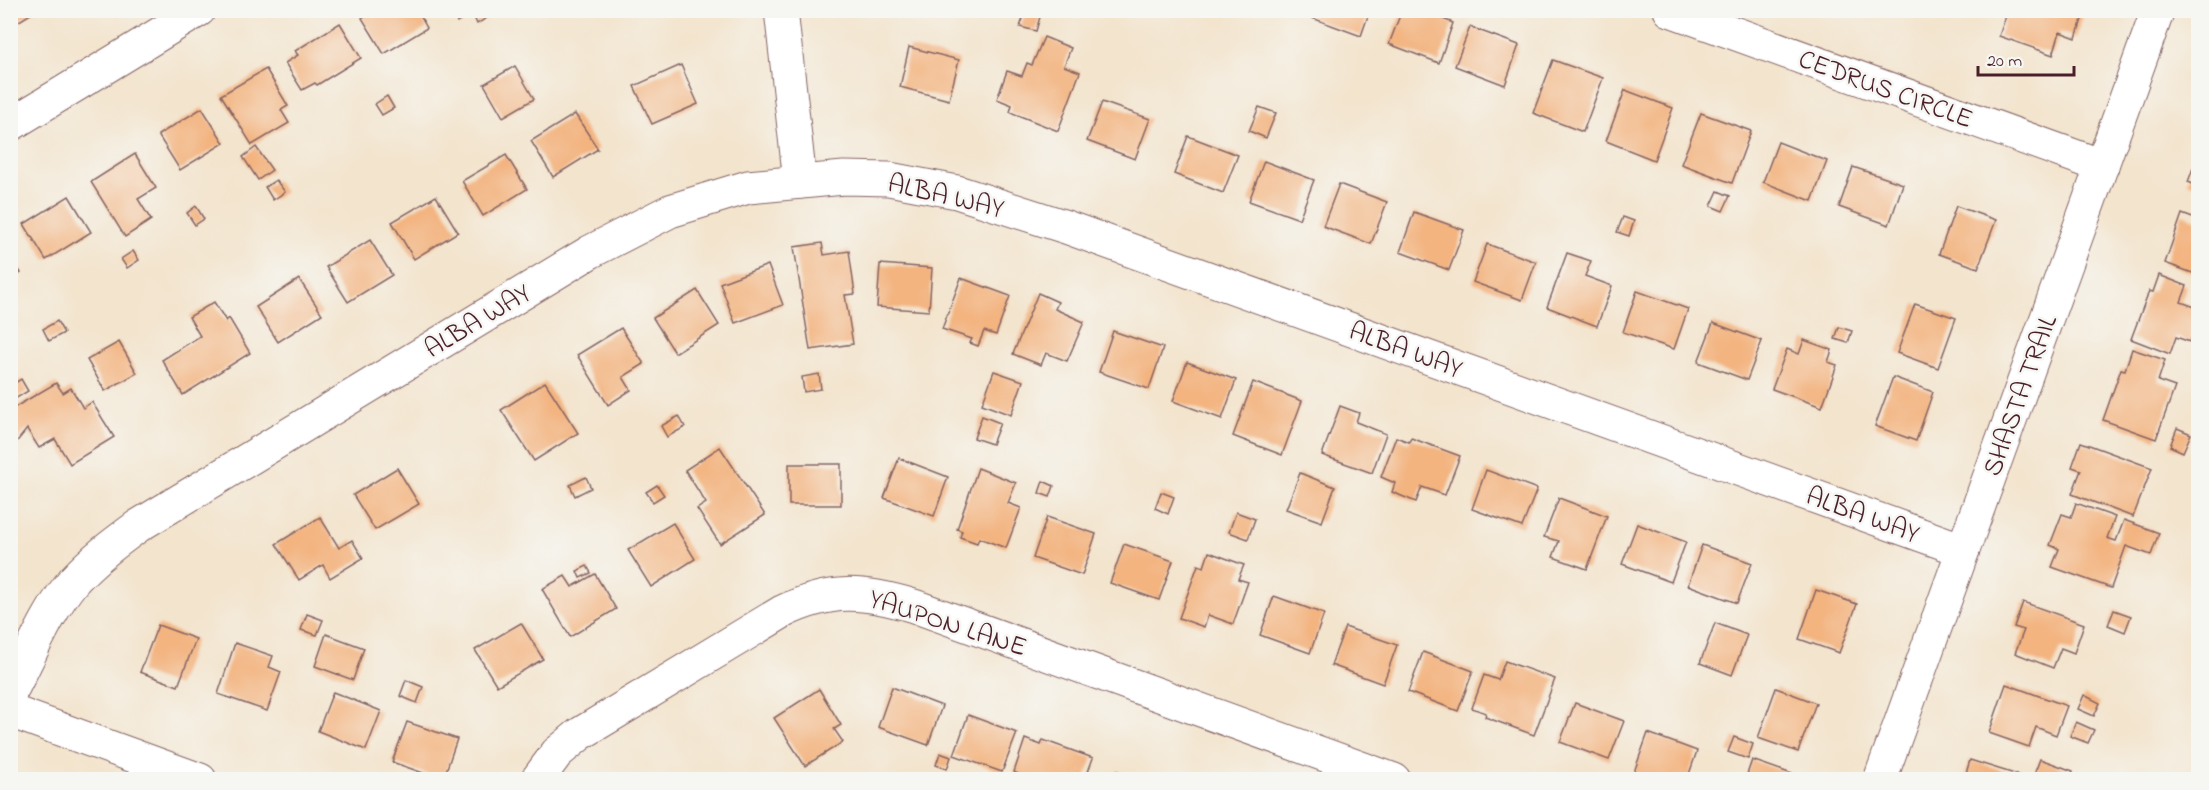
<svg xmlns="http://www.w3.org/2000/svg" width="2209" height="790" font-family="'Indie Flower',sans-serif">
<rect width="100%" height="100%" fill="#f6f6f2"/>
<filter id="ink" filterUnits="userSpaceOnUse"><feTurbulence type="fractalNoise" baseFrequency=".0167" numOctaves="2"/><feDisplacementMap in="SourceGraphic" scale="12" xChannelSelector="R" yChannelSelector="G"/><feConvolveMatrix kernelMatrix="1 2 1 2 8 2 1 2 1" color-interpolation-filters="sRGB"/></filter>
<filter id="wash" filterUnits="userSpaceOnUse"><feTurbulence type="fractalNoise" baseFrequency=".008" numOctaves="4" result="noise"/><feDisplacementMap in="SourceGraphic" scale="24" xChannelSelector="R" yChannelSelector="G"/><feGaussianBlur stdDeviation="1.35" result="paint"/><feColorMatrix in="noise" values="0 0 0 0 0 0 0 0 0 0 0 0 0 0 0 0 0 1.4 0 .05"/><feComposite in="paint" operator="in"/></filter>
<g filter="url(#wash)">
<rect width="100%" height="100%" fill="#f3e4cd"/>
<g id="blocks">
<g fill="#f3b480">
<path d="M10,10h27l-27,17z"/>
<path d="M374,10h43l10,18 -43,26 -22,-36z"/>
<path d="M450,10h37l3,6 -13,8 -5,-11 -15,9z"/>
<path d="M1370,10l-9,26 -49,-18v-3l-12,-4z"/>
<path d="M1402,10h19l32,13 -14,40 -50,-19z"/>
<path d="M2008,10h77l-9,28 -16,-6 -7,23 -54,-19z"/>
<path d="M1025,13l15,4 -4,14 -16,-4z"/>
<path d="M340,23l21,35 -44,27 -2,-2 -13,7 -17,-27 13,-8 -3,-4z"/>
<path d="M1470,27l49,18 -14,40 -50,-19z"/>
<path d="M1044,37l27,11 -7,18 16,6 -22,59 -48,-19 2,-7 -15,-6 10,-28 15,5 5,-13 5,2z"/>
<path d="M909,47l50,13 -10,40 -49,-13z"/>
<path d="M1553,60l50,18 -20,54 -50,-19z"/>
<path d="M681,65l17,39 -46,20 -18,-38z"/>
<path d="M515,66l19,33 -31,18 -19,-33z"/>
<path d="M266,69l22,37 -7,4 8,13 -37,22 -31,-50z"/>
<path d="M1625,90l48,18 -19,52 -48,-19z"/>
<path d="M387,96l7,12 -12,7 -7,-11z"/>
<path d="M1102,102l48,17 -15,40 -48,-18z"/>
<path d="M1259,107l17,6 -10,25 -17,-7z"/>
<path d="M202,108l22,35 -44,27 -22,-35z"/>
<path d="M1701,113l50,18 -19,52 -51,-19z"/>
<path d="M575,114l23,35 -45,28 -22,-36z"/>
<path d="M1188,136l50,19 -15,38 -49,-19z"/>
<path d="M1778,142l49,19 -15,40 -49,-19z"/>
<path d="M256,147l16,23 -14,10 -15,-23z"/>
<path d="M135,154l21,34 -18,11 13,21 -26,17 -34,-55z"/>
<path d="M2198,154v32l-10,-4z"/>
<path d="M506,155l21,34 -44,27 -21,-35z"/>
<path d="M1264,161l50,19 -15,39 -50,-18z"/>
<path d="M1853,167l50,17 -14,41 -50,-18z"/>
<path d="M276,180l9,12 -12,8 -8,-13z"/>
<path d="M1339,184l48,18 -16,42 -48,-18z"/>
<path d="M1718,191l12,5 -7,15 -12,-5z"/>
<path d="M69,196l22,36 -45,28 -22,-36z"/>
<path d="M436,196l22,36 -44,27 -22,-37z"/>
<path d="M196,206l8,13 -9,6 -8,-12z"/>
<path d="M1956,206l40,14 -18,48 -39,-14z"/>
<path d="M1414,212l50,18 -15,40 -49,-18z"/>
<path d="M2182,214l16,6v55l-33,-12z"/>
<path d="M1623,217l11,4 -5,15 -12,-4z"/>
<path d="M370,240l22,35 -44,27 -22,-35z"/>
<path d="M822,243l2,12 25,-4 6,43 -10,1 8,49 -43,6 -16,-103z"/>
<path d="M1487,244l49,18 -14,38 -49,-18z"/>
<path d="M133,251l6,9 -12,8 -6,-9z"/>
<path d="M1567,253l24,8 -6,15 27,10 -15,40 -50,-19z"/>
<path d="M10,255l11,18 -11,7z"/>
<path d="M880,264l52,4 -3,43 -52,-4z"/>
<path d="M768,265l15,40 -48,18 -15,-40z"/>
<path d="M2159,275l28,11 -6,16 17,6v11l-8,23 -14,-5 -6,17 -39,-15 18,-48 4,1z"/>
<path d="M961,278l49,18 -14,39 -12,-4 -6,15 -8,-3 2,-4 -30,-10z"/>
<path d="M299,279l23,35 -44,28 -22,-35z"/>
<path d="M697,290l22,35 -44,28 -22,-35z"/>
<path d="M1637,291l51,18 -14,40 -51,-17z"/>
<path d="M1038,293l20,9 -3,7 29,13 -17,39 -21,-8 -5,12 -28,-11z"/>
<path d="M214,302l12,19 3,-3 21,35 -67,42 -21,-35 38,-24 -11,-19z"/>
<path d="M1915,304l41,14 -18,50 -41,-15z"/>
<path d="M57,321l7,12 -15,8 -6,-12z"/>
<path d="M1713,323l49,18 -15,39 -49,-18z"/>
<path d="M1839,327l13,4 -4,12 -13,-4z"/>
<path d="M621,328l23,36 -21,13 8,13 -23,15 -31,-50z"/>
<path d="M1113,331l50,17 -14,41 -50,-17z"/>
<path d="M1804,340l28,10 -4,12 9,3 -15,42 -50,-18 15,-40 12,5z"/>
<path d="M119,342l18,31 -32,18 -18,-31z"/>
<path d="M2132,349l33,11 -7,21 17,6 -19,52 -53,-19 18,-51 4,1z"/>
<path d="M1187,362l49,18 -14,39 -49,-18z"/>
<path d="M994,371l29,10 -12,34 -29,-11z"/>
<path d="M819,374l2,15 -17,3 -2,-15z"/>
<path d="M1893,377l40,15 -17,49 -41,-15z"/>
<path d="M21,379l7,12 -13,8 -5,-13z"/>
<path d="M545,382l33,51 -44,28 -33,-51z"/>
<path d="M1253,382l49,19 -20,54 -49,-19z"/>
<path d="M56,383l7,10 8,-5 12,20 9,-6 22,35 -44,27 -15,-25 -16,9 -12,-19 -17,21v-40z"/>
<path d="M1340,406l19,7 -3,9 30,12 -14,39 -50,-18z"/>
<path d="M679,416l6,11 -18,10 -6,-11z"/>
<path d="M982,416l18,7 -8,21 -18,-6z"/>
<path d="M2177,428l14,6 -8,18 -13,-6z"/>
<path d="M1396,437l13,5 2,-4 49,18 -15,39 -23,-8 -6,15 -24,-10 3,-9 -14,-6z"/>
<path d="M2081,442l71,26 -19,49 -61,-23 9,-24 -9,-3z"/>
<path d="M720,447l45,68 -45,29 -23,-35 9,-6 -21,-33z"/>
<path d="M899,458l49,19 -14,39 -50,-18z"/>
<rect x="789" y="464" width="52" height="41"/>
<path d="M397,468l22,36 -44,26 -22,-35z"/>
<path d="M978,468l38,15 -8,20 13,5 -15,40 -27,-10 -2,5 -17,-6 2,-6 -5,-2z"/>
<path d="M1486,470l51,19 -15,38 -50,-18z"/>
<path d="M1300,473l35,14 -13,35 -36,-13z"/>
<path d="M586,477l5,11 -16,8 -5,-11z"/>
<path d="M1043,481l11,5 -4,11 -11,-4z"/>
<path d="M657,485l7,10 -11,7 -7,-10z"/>
<path d="M1161,492l13,5 -6,17 -13,-6z"/>
<path d="M1559,498l48,18 -20,53 -34,-12 6,-16 -15,-4z"/>
<path d="M2076,503l39,14 -8,21 9,3 8,-21 35,13 -8,22 -25,-9 -15,42 -59,-21 7,-18 -9,-4 12,-31 9,3z"/>
<path d="M1236,512l19,7 -7,20 -19,-7z"/>
<path d="M320,517l19,31 13,-8 11,18 -33,20 -7,-13 -24,15 -23,-36z"/>
<path d="M1047,517l49,17 -14,41 -49,-17z"/>
<path d="M673,523l22,36 -44,28 -23,-37z"/>
<path d="M1637,524l49,18 -15,40 -49,-18z"/>
<path d="M1124,544l49,17 -14,39 -49,-17z"/>
<path d="M1702,545l50,18 -15,40 -49,-18z"/>
<path d="M1209,552l35,13 -6,14 10,3 -15,42 -25,-9 -4,12 -25,-9 19,-53 6,2z"/>
<path d="M587,566l4,7 -11,5 -3,-7z"/>
<path d="M595,574l21,35 -46,28 -28,-48 23,-13 7,11z"/>
<path d="M1816,590l41,14 -18,49 -40,-14z"/>
<path d="M1274,596l50,18 -14,39 -50,-18z"/>
<path d="M2023,602l61,22 -10,29 -13,-5 -8,20 -38,-15 9,-23 -10,-3z"/>
<path d="M2114,610l17,6 -6,16 -17,-7z"/>
<path d="M307,614l16,6 -6,15 -16,-5z"/>
<path d="M521,623l22,36 -46,27 -22,-36z"/>
<path d="M1715,623l32,12 -15,40 -32,-12z"/>
<path d="M158,625l38,14 -18,47 -38,-14z"/>
<path d="M1345,627l52,18 -14,39 -52,-19z"/>
<path d="M326,634l38,14 -11,32 -38,-14z"/>
<path d="M235,643l38,13 -4,11 12,5 -14,39 -49,-17z"/>
<path d="M1423,652l50,19 -15,40 -50,-19z"/>
<path d="M1505,661l50,18 -21,56 -49,-18 1,-4 -14,-5 12,-33 14,5z"/>
<path d="M406,680l17,7 -6,16 -17,-7z"/>
<path d="M2006,684l61,22 -11,29 -20,-8 -7,20 -40,-14z"/>
<path d="M892,687l50,19 -14,39 -50,-18z"/>
<path d="M1776,688l40,15 -18,49 -40,-14z"/>
<path d="M819,689l22,36 -7,4 9,13 -38,24 -31,-48z"/>
<path d="M333,692l48,19 -15,39 -48,-19z"/>
<path d="M2084,695l16,8 -6,13 -16,-7z"/>
<path d="M1575,703l49,18 -15,39 -49,-18z"/>
<path d="M968,715l49,18 -15,39 -48,-17z"/>
<path d="M407,722l50,17 -14,41 -51,-18z"/>
<path d="M2076,722l18,8 -6,13 -18,-7z"/>
<path d="M1648,733l49,18 -10,29h-35l-18,-8z"/>
<path d="M1734,737l19,7 -5,15 -20,-7z"/>
<path d="M1025,739l16,6 2,-5 50,18 -8,22h-55l-16,-8z"/>
<path d="M940,753l11,4 -4,12 -11,-4z"/>
<path d="M2040,759l33,12 -3,9h-38z"/>
<path d="M1752,760l40,14 -2,6h-45z"/>
<path d="M1970,760l48,15 -1,5h-53z"/>
<path d="M1117,771l22,8v1h-25z"/>
</g>
</g>
</g>
<g filter="url(#ink)">
<use href="#blocks" fill-opacity="0" stroke="#856464" stroke-width="1.5"/>
<g fill="none" stroke-linecap="round" stroke-linejoin="round">
<g stroke="#856464" stroke-width="35">
<g id="minor">
<path d="M781,10l19,172"/>
<path d="M1670,10l432,156"/>
<path d="M10,125l189,-115"/>
<path d="M10,693c20,-37 37,-81 64,-113 19,-21 41,-37 64,-54l452,-274 80,-41 78,-24 96,-9 45,1 68,13 109,35 897,323"/>
<path d="M10,711l190,69"/>
<path d="M537,780l20,-27 23,-19 202,-122c49,-24 81,-21 132,-6l480,174"/>
<path d="M1880,780l278,-770"/>
</g>
</g>
<use href="#minor" stroke="#fff" stroke-width="33"/>
</g>
</g>
<g text-anchor="middle" stroke-width="5" stroke-linejoin="round" paint-order="stroke">
<g font-size="27" fill="#4a1f2b" stroke="#f6f6f2">
<text transform="translate(1886 88) rotate(20)" y="9">CEDRUS CIRCLE</text>
<text transform="translate(946 195) rotate(13)" y="9">ALBA WAY</text>
<text transform="translate(477 320) rotate(-31)" y="9">ALBA WAY</text>
<text transform="translate(1406 349) rotate(20)" y="9">ALBA WAY</text>
<text transform="translate(2019 395) rotate(-70)" y="9">SHASTA TRAIL</text>
<text transform="translate(1863 514) rotate(20)" y="9">ALBA WAY</text>
<text transform="translate(948 622) rotate(18)" y="9">YAUPON LANE</text>
</g>
</g>
<rect width="2209" height="790" fill="none" stroke="#f6f6f2" stroke-width="36"/>
<path d="M1978 66v9h96v-9" fill="none" stroke="#4a1f2b" stroke-width="3"/>
<text x="1987" y="66" font-size="18" fill="#4a1f2b" stroke="#f6f6f2" stroke-width="4.5" paint-order="stroke">20 m</text>
</svg>
